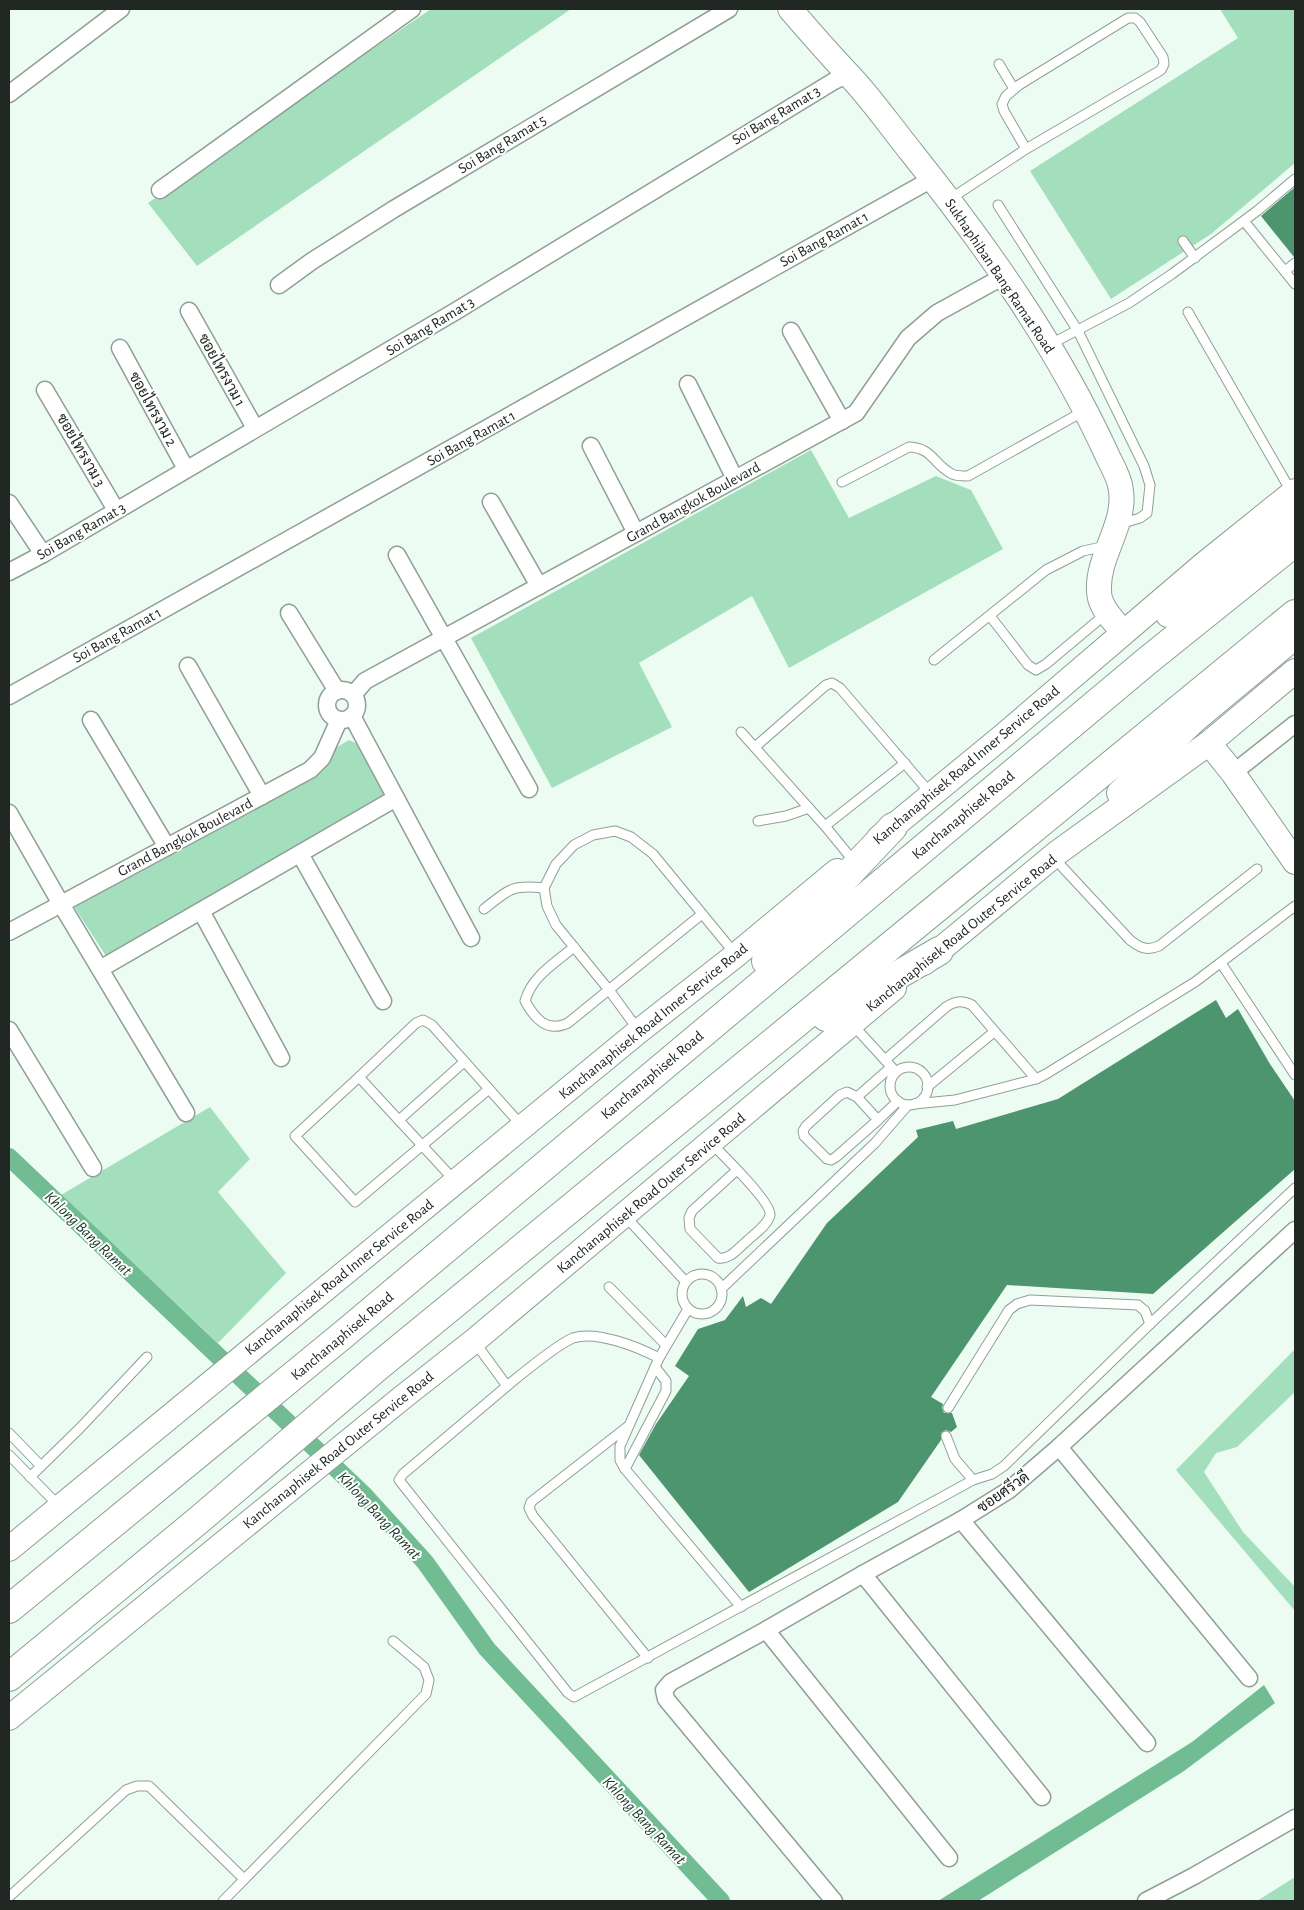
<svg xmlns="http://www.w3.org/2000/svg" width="1304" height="1910" font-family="'Alegreya Sans',Sarabun,sans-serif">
<rect width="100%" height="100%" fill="#ecfcf2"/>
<g fill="#a4dfbd">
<path d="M431,9h140l-374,257 -49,-63z"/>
<path d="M1220,9h75v154l-84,71 -100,65 -81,-128 208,-133z"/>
<path d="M811,450l38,68 87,-42 35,14 32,59 -214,119 -37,-72 -113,67 33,64 -120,61 -81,-150z"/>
<path d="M349,740l11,5 26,49 -280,162 -33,-51z"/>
<path d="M210,1107l40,52 -32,33 68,81 -68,70 -157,-148z"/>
<path d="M1295,1349v43l-58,55 -21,6 -12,19 39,60 52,55v24l-119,-141z"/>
<path d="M1295,1877v24h-38z"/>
</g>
<path fill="#72bc93" d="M1264,1685l11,18 -91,68 -206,130h-40l254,-159z"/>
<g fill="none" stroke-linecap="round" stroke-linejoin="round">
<path stroke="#72bc93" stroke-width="18" d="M9,1157l355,338 61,67 62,87 234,252"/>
</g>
<g fill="#4c956e">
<path d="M1295,187v70h-1l-33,-41z"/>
<path d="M1216,1000l10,18 12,-9 32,55 25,37v68l-142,125 -146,-9 -76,112 12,7 -1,4 2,5h8l5,14 -6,5 -5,-2 -5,3v7l-43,62 -149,90 -110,-137 17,-31 33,-48 -14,-10 23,-37 27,-9 18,-24 3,11 15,-9 10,6 56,-81 91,-86 -2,-7 37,-9 3,8 102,-30z"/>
</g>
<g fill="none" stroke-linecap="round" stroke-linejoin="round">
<g stroke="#909f96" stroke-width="11">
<g id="lane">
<path d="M999,64l15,25"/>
<path d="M950,199l76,-50 135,-79 3,-6 -1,-7 -23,-35 -5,-4h-7l-109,67 -13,11 -4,8 2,7 22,38"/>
<path d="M998,205l80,126 66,135 6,19 -3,28 -7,5 -20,6"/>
<path d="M1244,221l51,63"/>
<path d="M1183,241l12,17"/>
<path d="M1285,271l10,-8"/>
<path d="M1188,312l104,181"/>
<path d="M1049,345l80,-42 43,-29 85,-63 38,-32"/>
<path d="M842,482l67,-35c24,1 24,17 43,27 4,2 11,2 16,2l116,-65"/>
<path d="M990,616l38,49 8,5 10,-6 61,-51"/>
<path d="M934,660l112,-90 37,-19 23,-5"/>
<path d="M741,732l84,94 27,33"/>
<path d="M755,747l71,-62 6,-2 8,5 91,106"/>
<path d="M758,821l28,-5 23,-8"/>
<path d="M825,826l80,-63"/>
<path d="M1053,857l77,83c10,8 17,11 29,6l98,-77"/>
<path d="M484,909c24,-19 28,-25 60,-21"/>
<path d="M574,947c-19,16 -42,29 -49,54 10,18 22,32 43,22l134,-109"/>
<path d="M1221,963l74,112"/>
<path d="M853,1025l43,47"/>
<path d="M639,1031l-30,-41 -53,-65 -9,-19 -3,-18 12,-24 18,-19 19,-10 22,-4 16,6 22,17 83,101"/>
<path d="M885,1060l61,-53c9,-6 16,-7 26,-2l64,74"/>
<circle cx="909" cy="1086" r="19"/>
<path d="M359,1077l-64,59 60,66 134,-113"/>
<path d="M927,1087l67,-55"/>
<path d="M847,1092l10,5 21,23 -42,37 -5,3 -4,-1 -23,-23 -1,-5 3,-5 34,-31z"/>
<path d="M857,1097l34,-30"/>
<path d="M914,1104l41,-4 81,-21 10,-5 149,-92 100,-76"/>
<path d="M399,1120l65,-58"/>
<path d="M878,1120l20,-19"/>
<path d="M711,1143c11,11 61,60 59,72 -2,10 -16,19 -23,26 -9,7 -17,19 -29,17l-28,-29 -1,-11 3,-7 45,-41"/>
<path d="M455,1181l-96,-104 57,-54 7,-3 9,5 91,102"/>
<path d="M625,1216l61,66"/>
<circle cx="702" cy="1294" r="20"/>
<path d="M609,1287l57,58"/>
<path d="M721,1289l154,-146 33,-38"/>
<path d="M688,1309l-29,49 -39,88v14l5,9 116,138"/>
<path d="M474,1341l33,45 -104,88 -4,6 169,213 6,4 346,-188 53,-29 19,-6 12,-8 146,-142 145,-136"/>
<path d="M507,1386c16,-13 49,-41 66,-48 23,-8 65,9 86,20"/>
<path d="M948,1408l61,-98 8,-6 13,-4 108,5 7,6 5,13"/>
<path d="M627,1427l-96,75 -2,6 4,8 115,142"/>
<path d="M9,1433l32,33"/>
<path d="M946,1436l9,23 18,21"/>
<path d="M9,1455l51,52"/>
<path d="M625,1469l41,-78v-10l-11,-14"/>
<path d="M30,1477l50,-49 67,-71"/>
<path d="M9,1897l117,-107 11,-4h12l95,93"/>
<path d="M223,1901l203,-207 3,-14 -5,-13 -31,-26"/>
</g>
</g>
<g stroke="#909f96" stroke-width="19">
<g id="street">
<path d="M9,94l112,-85"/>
<path d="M160,190l252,-181"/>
<path d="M279,285l33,-24 82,-52 335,-200"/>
<path d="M189,311l66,117"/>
<path d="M791,331l51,90"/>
<path d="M120,348l66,121"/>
<path d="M688,384l47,95"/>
<path d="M45,390l71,120"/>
<path d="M591,446l45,87"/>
<path d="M491,502l48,84"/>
<path d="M9,503l34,51"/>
<path d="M397,555l132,234"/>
<path d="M9,572l34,-18 413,-243 378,-230 14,-7"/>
<path d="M289,613l48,78"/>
<path d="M188,666l74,130"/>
<circle cx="342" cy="705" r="15"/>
<path d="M353,695l12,-14 491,-268 52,-75 29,-25 67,-37"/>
<path d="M9,696l923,-517"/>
<path d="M352,716l119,222"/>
<path d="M91,720l76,127"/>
<path d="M1233,773l62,-49"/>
<path d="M9,813l52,91 125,209"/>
<path d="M300,854l83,147"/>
<path d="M201,911l80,147"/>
<path d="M9,932l301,-162 12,-12 17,-38"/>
<path d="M100,969l296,-171"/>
<path d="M9,1030l84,138"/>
<path d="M1059,1447l190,231"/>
<path d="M961,1520l186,223"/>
<path d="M863,1574l179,223"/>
<path d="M766,1630l183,228"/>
<path d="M834,1901l-168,-202 -2,-9 7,-8 95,-52 97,-56 98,-54 48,-30 50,-43 236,-217"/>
<path d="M1146,1901l48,-25 101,-58"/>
</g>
</g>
<g stroke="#909f96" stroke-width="26">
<g id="secondary">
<path d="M790,9c19,22 38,44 58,65 23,24 43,53 64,79 75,94 146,194 196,304 4,8 10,19 12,28 9,37 -23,69 -21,106 0,16 15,30 24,41"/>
<path d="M1168,615l127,-102"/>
<path d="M1209,743l24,30 62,89"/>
<path d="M1119,793l75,-72 101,-84"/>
<path d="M879,838l124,-102 200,-171 92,-74"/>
<path d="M924,963l133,-110 152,-110 86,-72"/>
<path d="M9,1549l630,-518 97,-76 101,-84"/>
<path d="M9,1718l394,-321 71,-56 420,-353"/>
</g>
</g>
<g stroke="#909f96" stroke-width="30">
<g id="highway">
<path d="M766,961l127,-134"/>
<path d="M826,1017l113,-66"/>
<path d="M9,1609l335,-275 803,-673 148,-119"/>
<path d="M9,1677l191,-158 176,-151 919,-754"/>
</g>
</g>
<use href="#lane" stroke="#fff" stroke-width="9"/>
<use href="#street" stroke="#fff" stroke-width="16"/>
<use href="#secondary" stroke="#fff" stroke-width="24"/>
<use href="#highway" stroke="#fff" stroke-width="28"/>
</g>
<g text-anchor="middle" stroke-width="4" stroke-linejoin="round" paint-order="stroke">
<g font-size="15" fill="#212723" stroke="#fff">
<text transform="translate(776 115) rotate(-31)" y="5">Soi Bang Ramat 3</text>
<text transform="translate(502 144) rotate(-31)" y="5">Soi Bang Ramat 5</text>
<text transform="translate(824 239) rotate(-29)" y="5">Soi Bang Ramat 1</text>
<text transform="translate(1000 276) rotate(56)" y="5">Sukhaphiban Bang Ramat Road</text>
<text transform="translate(430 326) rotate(-31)" y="5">Soi Bang Ramat 3</text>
<text transform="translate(222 370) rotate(61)" y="5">ซอยไทรงาม 1</text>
<text transform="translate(153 409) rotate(61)" y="5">ซอยไทรงาม 2</text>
<text transform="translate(471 438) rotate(-29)" y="5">Soi Bang Ramat 1</text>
<text transform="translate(81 450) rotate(60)" y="5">ซอยไทรงาม 3</text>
<text transform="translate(693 502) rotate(-29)" y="5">Grand Bangkok Boulevard</text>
<text transform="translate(81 531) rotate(-30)" y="5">Soi Bang Ramat 3</text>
<text transform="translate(117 635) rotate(-29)" y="5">Soi Bang Ramat 1</text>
<text transform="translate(966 765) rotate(-40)" y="5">Kanchanaphisek Road Inner Service Road</text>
<text transform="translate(963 815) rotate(-40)" y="5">Kanchanaphisek Road</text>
<text transform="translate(185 837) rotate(-28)" y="5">Grand Bangkok Boulevard</text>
<text transform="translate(961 933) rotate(-39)" y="5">Kanchanaphisek Road Outer Service Road</text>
<text transform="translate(653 1021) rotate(-39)" y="5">Kanchanaphisek Road Inner Service Road</text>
<text transform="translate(652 1075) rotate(-40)" y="5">Kanchanaphisek Road</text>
<text transform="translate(651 1193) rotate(-40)" y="5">Kanchanaphisek Road Outer Service Road</text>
<text transform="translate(339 1277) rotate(-39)" y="5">Kanchanaphisek Road Inner Service Road</text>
<text transform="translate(342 1336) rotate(-40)" y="5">Kanchanaphisek Road</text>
<text transform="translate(338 1450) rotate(-39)" y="5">Kanchanaphisek Road Outer Service Road</text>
<text transform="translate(1003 1492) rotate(-35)" y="5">ซอยศรีวดี</text>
</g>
<g font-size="16" font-style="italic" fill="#163625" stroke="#fff">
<text transform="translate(89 1233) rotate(44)" y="6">Khlong Bang Ramat</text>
<text transform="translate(380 1515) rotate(47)" y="6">Khlong Bang Ramat</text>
<text transform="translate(645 1820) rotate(47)" y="6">Khlong Bang Ramat</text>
</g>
</g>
<rect width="1304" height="1910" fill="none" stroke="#212723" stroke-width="20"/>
</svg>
